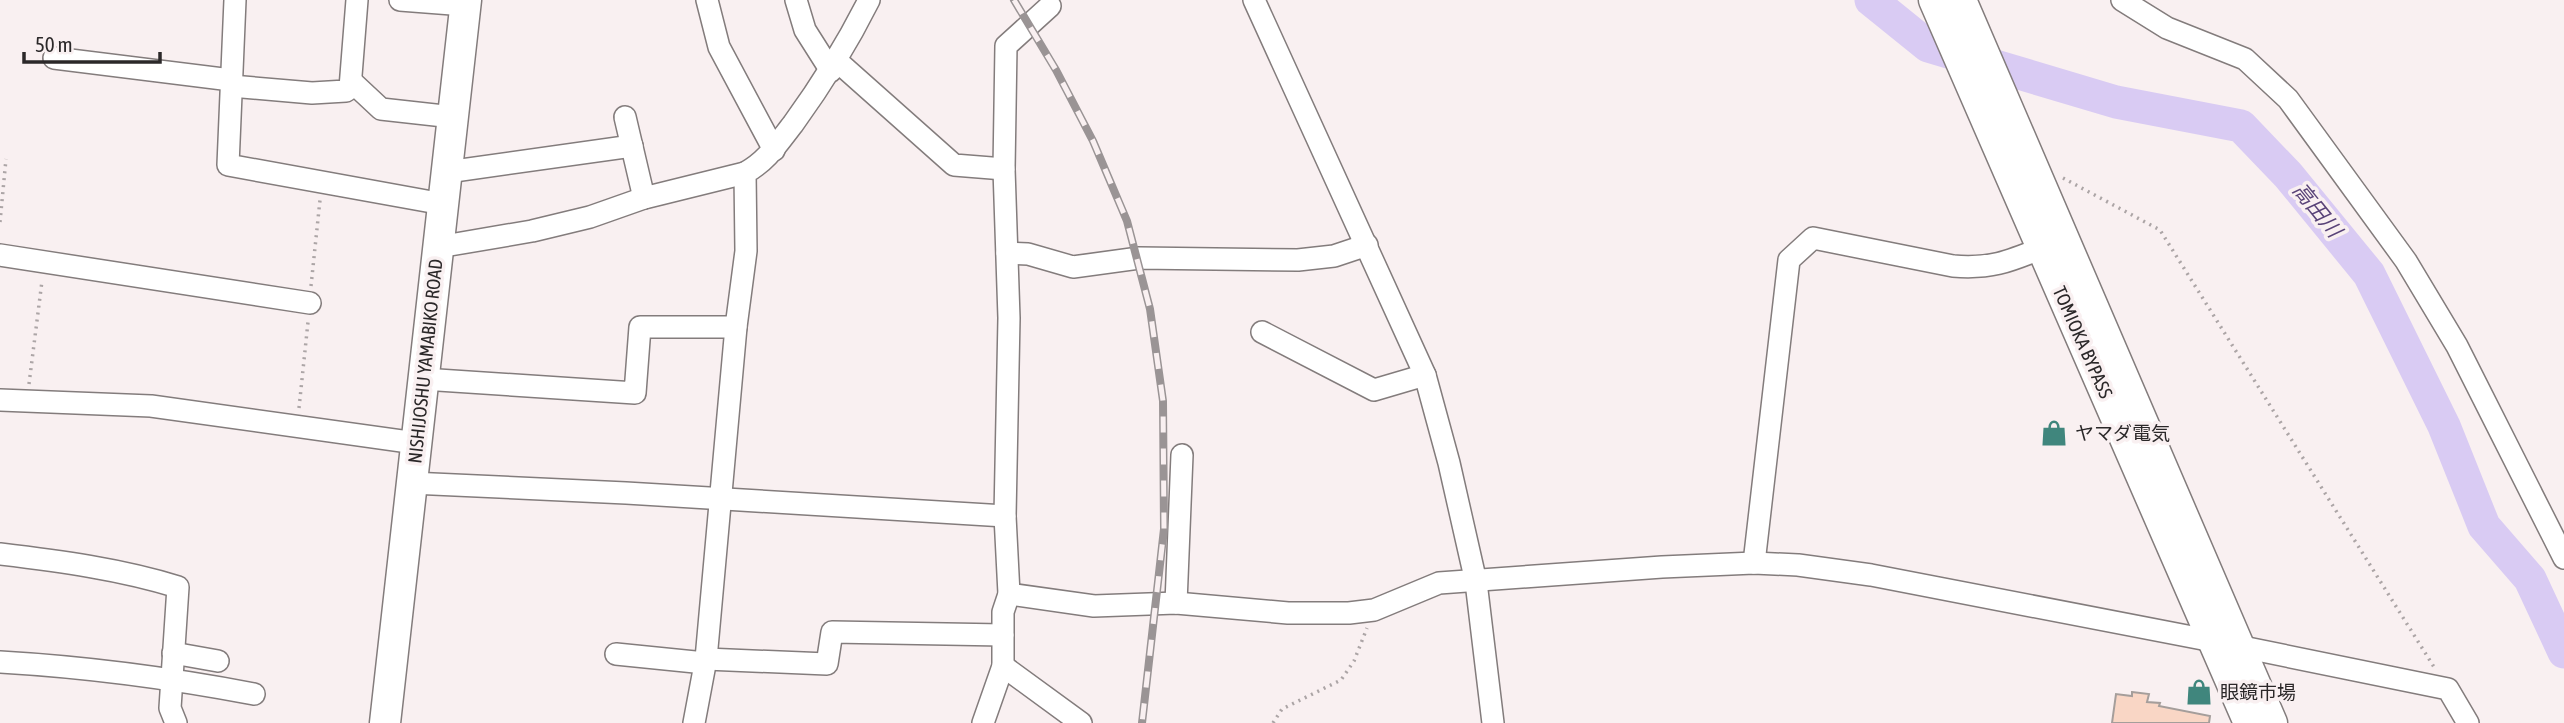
<svg xmlns="http://www.w3.org/2000/svg" width="2564" height="723" font-family="'Asap Condensed','Noto Sans JP',sans-serif">
<rect width="100%" height="100%" fill="#f9f0f1"/>
<g fill="none" stroke-linecap="round" stroke-linejoin="round">
<path stroke="#d9cbf3" stroke-width="33" d="M1871,0l57,46 188,56 125,24 47,49 81,99 75,152 40,100 46,53 34,73"/>
</g>
<path fill="#f9d6c5" stroke="#a59e9b" stroke-width="2" d="M2132,692l17,2 -2,8 13,1 -1,3 51,10 -1,7h-97l4,-29 16,2z"/>
<g fill="none" stroke-linecap="round" stroke-linejoin="round">
<g stroke="#837c7c" stroke-width="24">
<g id="minor">
<path d="M235,0l-7,165 215,39"/>
<path d="M400,0l65,5"/>
<path d="M707,0l12,47 55,103"/>
<path d="M796,0l9,30 26,41"/>
<path d="M1254,0l171,375 24,88 27,119 17,141"/>
<path d="M2122,0l45,28 78,31 43,40 118,162 51,85 107,212"/>
<path d="M54,58l177,22"/>
<path d="M837,61l117,104 50,4"/>
<path d="M351,81l30,28 72,8"/>
<path d="M231,86l81,7 34,-2 4,-3 7,-88"/>
<path d="M625,117l19,81"/>
<path d="M447,172l185,-26"/>
<path d="M438,247l94,-16 58,-14 54,-19 101,-25"/>
<path d="M1007,253l21,1 45,13 66,-9 159,2 36,-4 33,-11"/>
<path d="M0,255l310,48"/>
<path d="M1262,332l112,58 51,-15"/>
<path d="M423,379l212,14 5,-66h96"/>
<path d="M0,400l151,6 265,37"/>
<path d="M411,483l215,10 379,23"/>
<path d="M0,554c59,7 120,15 178,33l-8,121 6,15"/>
<path d="M1754,563l35,-303 24,-22 140,28c37,3 55,-4 89,-18"/>
<path d="M1009,594l85,12 82,-3 112,10h61l25,-3 65,-27 223,-16 92,-4 44,2 73,10 342,66 235,48 20,34"/>
<path d="M1176,603l6,-148"/>
<path d="M173,653l45,8"/>
<path d="M616,654l89,9"/>
<path d="M706,659l121,5 5,-32 171,3"/>
<path d="M0,662c86,5 170,16 254,32"/>
<path d="M1003,666l78,57"/>
<path d="M694,723l12,-64 30,-332 10,-76 -1,-78c22,-12 33,-30 48,-49 29,-40 54,-80 76,-124"/>
<path d="M983,723l20,-57v-54l6,-18 -4,-78 4,-198 -5,-149 2,-123 44,-40"/>
</g>
</g>
<g stroke="#837c7c" stroke-width="33">
<g id="highway">
<path d="M1934,0l315,723"/>
<path d="M1961,0l311,723"/>
<path d="M385,723l81,-723"/>
</g>
</g>
<g stroke="#aca5a6" stroke-width="3.5" stroke-dasharray="2 5" stroke-linecap="butt">
<path d="M2063,178l97,52 274,437"/>
<path d="M0,222l6,-63"/>
<path d="M311,286l9,-86"/>
<path d="M29,384l13,-103"/>
<path d="M299,408l9,-86"/>
<path d="M1273,723l9,-14 59,-29 13,-19 13,-33"/>
</g>
<use href="#minor" stroke="#fff" stroke-width="21"/>
<use href="#highway" stroke="#fff" stroke-width="30"/>
<g stroke="#9a9495" stroke-width="8">
<path id="rail" d="M1014,0l42,70 37,71 34,80 23,88 13,92 1,128 -22,194"/>
</g>
<use href="#rail" stroke="#f9f0f1" stroke-width="5" stroke-dasharray="16" stroke-linecap="butt"/>
</g>
<defs>
<g id="shop-bare" transform="scale(2.1)"><path d="M-5-2.5h2.3a2.7 3.5 0 0 1 5.4 0H5L5.5 6h-11ZM-1.5-2.5h3a1.5 2.3 0 0 0-3 0Z" fill="#40867d" stroke="#f9f0f1" stroke-width="2.5" paint-order="stroke"/></g>
</defs>
<g fill-rule="evenodd">
<use href="#shop-bare" x="2054" y="433"/>
<use href="#shop-bare" x="2199" y="692"/>
</g>
<g text-anchor="middle" stroke-width="7" stroke-linejoin="round" paint-order="stroke">
<g font-size="19" fill="#2b2829" stroke="#f9f0f1">
<text transform="translate(2083 342) rotate(66)" y="7">TOMIOKA BYPASS</text>
<text transform="translate(425 361) rotate(-84)" y="7">NISHIJOSHU YAMABIKO ROAD</text>
</g>
<g font-size="19" fill="#2b2829" stroke="#f9f0f1" text-anchor="start">
<text x="2075" y="440">ヤマダ電気</text>
<text x="2220" y="699">眼鏡市場</text>
</g>
<g font-size="21" font-style="italic" fill="#594378" stroke="#f9f0f1">
<text transform="translate(2317 210) rotate(51)" y="7">高田川</text>
</g>
</g>
<path d="M24 52v10h136v-10" fill="none" stroke="#2b2829" stroke-width="3.5"/>
<text x="35" y="52" font-size="21" fill="#2b2829" stroke="#f9f0f1" stroke-width="5" paint-order="stroke">50 m</text>
</svg>
